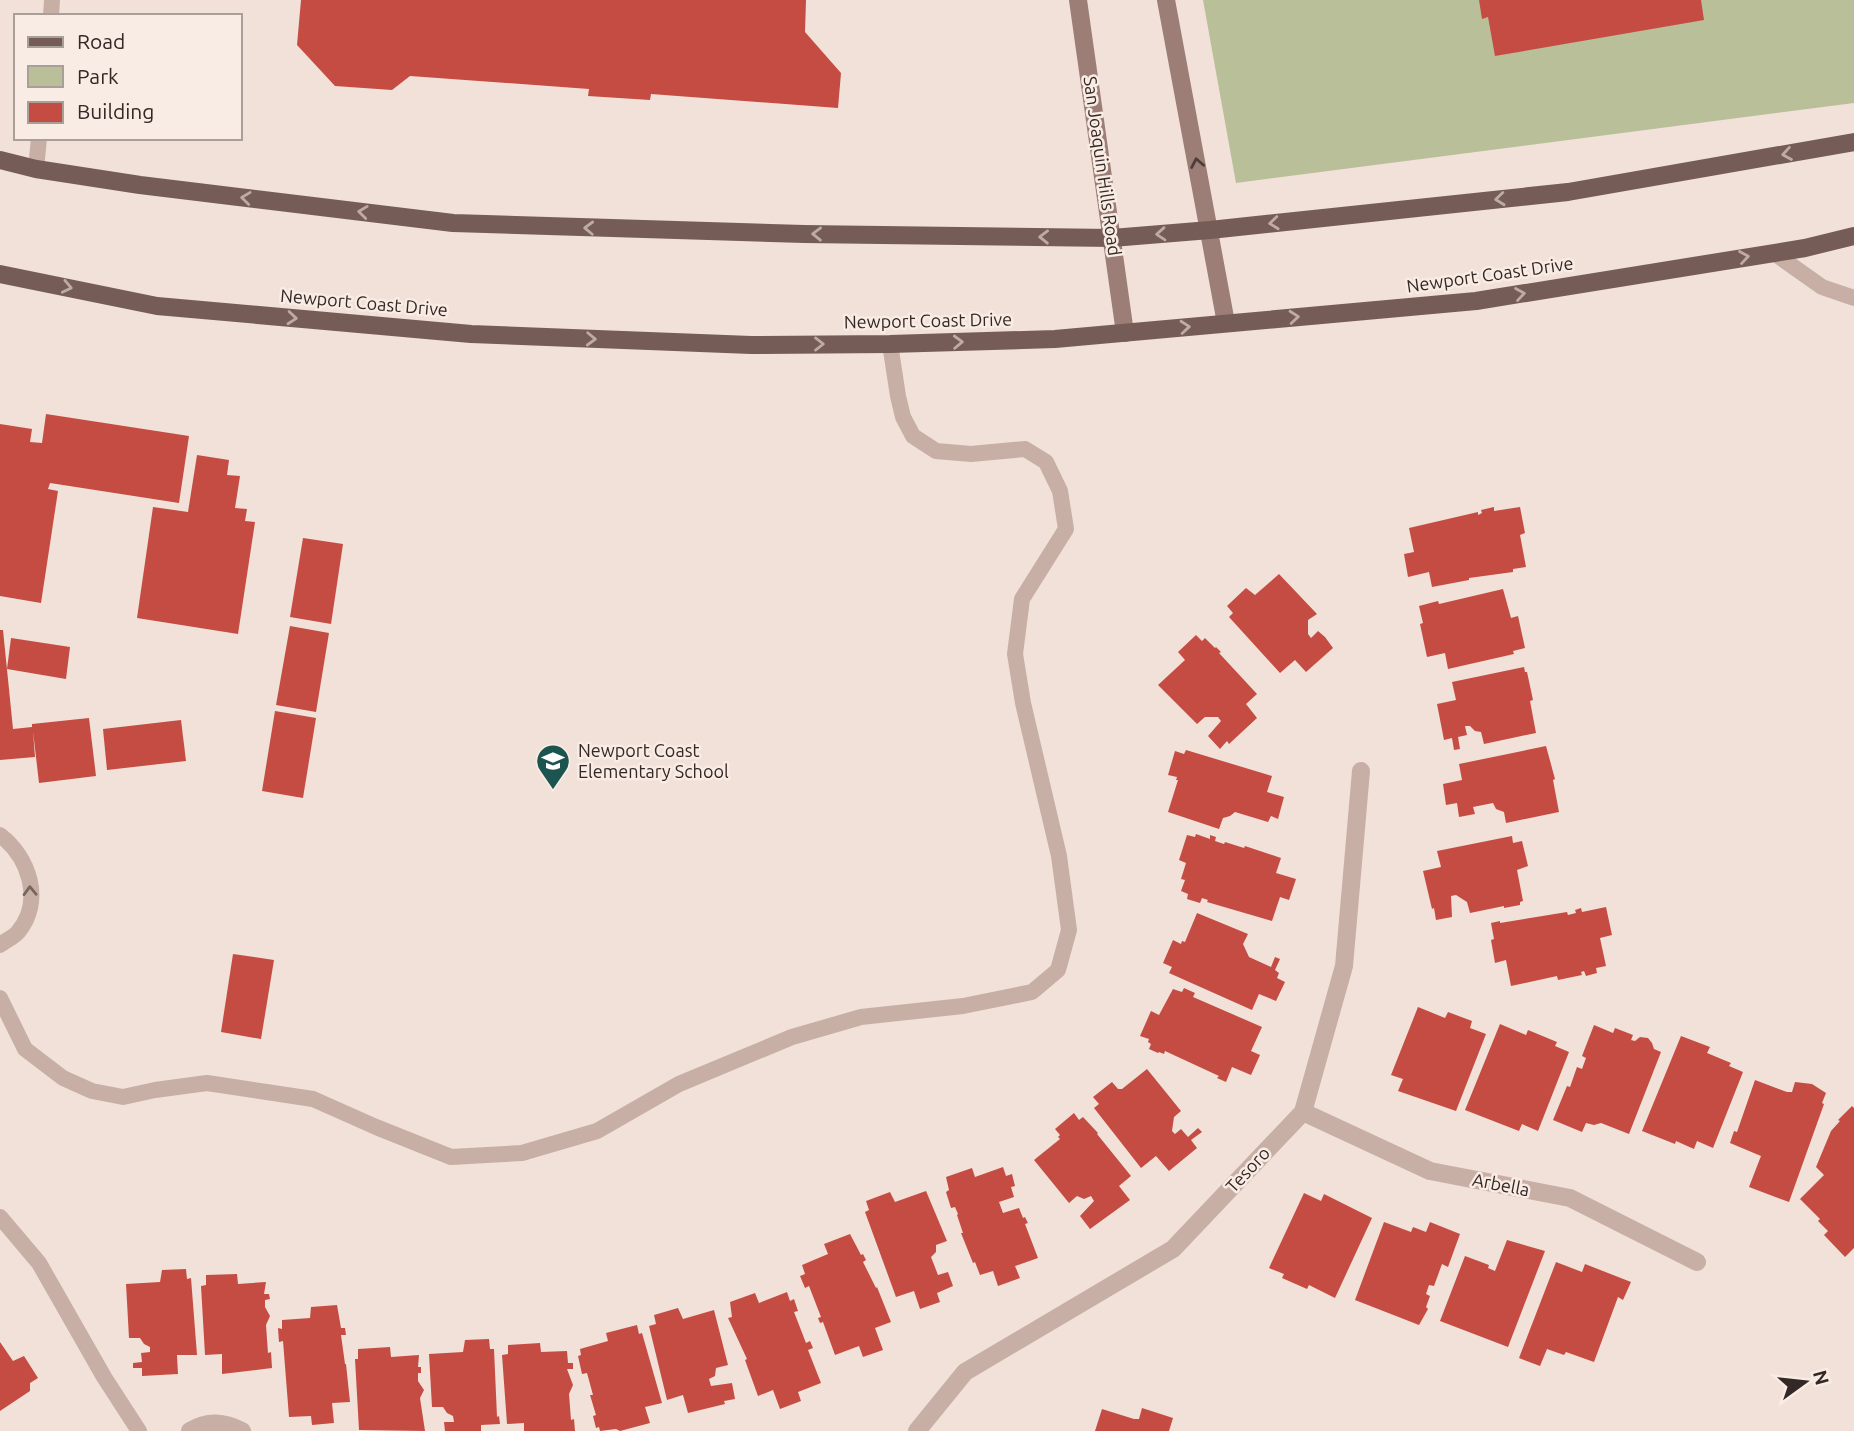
<svg xmlns="http://www.w3.org/2000/svg" width="1854" height="1431" font-family="Ubuntu,sans-serif">
<rect width="100%" height="100%" fill="#f1e1d8"/>
<path fill="#b9bf99" d="M1203,0h651v103l-618,80z"/>
<g fill="#c54c43">
<path d="M301,0h505l-1,32 36,41 -3,35 -187,-14 -1,6 -62,-4 1,-7 -179,-13 -18,14 -57,-4 -38,-41z"/>
<path d="M1479,0h222l3,20 -209,36 -7,-39 -6,2z"/>
<path d="M46,414l143,22 -10,67 -129,-20 -2,6 10,2 -17,112 -41,-7v-172l32,5 -2,13 12,1z"/>
<path d="M197,455l32,5 -2,15 13,1 -5,32 12,1 -2,12 10,1 -17,112 -101,-16 16,-111 35,5z"/>
<path d="M1494,507v4l26,-4 5,26 -5,2 6,32 -13,2v3l-44,6v2l-37,7 -3,-15 -21,5 -4,-23 10,-2 -5,-24 69,-16v3l4,-2 -1,-3z"/>
<path d="M303,538l40,6 -12,80 -41,-7z"/>
<path d="M1279,574l38,40 -9,6v14l3,4 7,-7 7,6 8,11 -27,24 -11,-12 -15,13 -51,-56 4,-4 -6,-7 19,-18 9,7z"/>
<path d="M1503,589l8,29 7,-2 7,32 -12,3 1,3 -66,15 -3,-16 -18,4 -7,-33 3,-1 -4,-17 19,-5 1,3z"/>
<path d="M290,626l39,7 -13,79 -40,-7z"/>
<path d="M0,630h3l10,99 19,-2v-3l57,-6 7,58 -57,7 -6,-52 2,26 -35,3z"/>
<path d="M1196,635l6,6 3,-3 10,10 1,-1 5,5 -2,1 38,41 -11,10 11,14 -28,26 -2,-3 -7,8 -12,-13 13,-15 -3,-4h-13l-8,7 -39,-39 27,-25 -7,-8z"/>
<path d="M11,638l59,9 -4,32 -59,-10z"/>
<path d="M1524,667l1,5h2l6,28 -3,1 6,32 -52,11 -3,-12 -6,-1 -5,-5h-5l2,9 -9,2 2,12 -6,1 -2,-12 -8,2 -7,-36 19,-4 -4,-18z"/>
<path d="M275,711l41,7 -13,80 -41,-7z"/>
<path d="M181,720l5,41 -79,9 -4,-41z"/>
<path d="M1546,746l9,33 -2,1 6,32 -53,11 -2,-11 -8,-3 -3,-6 -20,4 2,7 -16,3 -2,-14 -11,2 -3,-21 19,-4 -3,-16z"/>
<path d="M1186,750l86,26 -5,16 17,5 -6,22 -7,-3 -3,6 -33,-10 -5,4 -7,2 -4,11 -51,-17 10,-32h-2l1,-3 -9,-2 7,-24 9,3z"/>
<path d="M1196,834l14,5v-4l6,2 -1,4 9,3 1,-2 19,6 1,-2 36,12 -5,15 20,6 -7,21 -9,-3 -8,24 -65,-19 1,-2 -6,-2 -2,5 -13,-4 1,-5 -7,-3 4,-11 -4,-1 5,-16 -7,-3 8,-25 8,2z"/>
<path d="M1512,836l1,7 9,-2 6,25 -11,4 6,31 -3,1v3l-16,3v-2l-34,7 -3,-11 -11,-7 -5,1 1,21 -16,3 -2,-12 -2,1 -9,-38 18,-4 -4,-16z"/>
<path d="M1606,907l6,28 -12,3 6,28 -10,2 1,5 -11,3 -2,-5 -3,1 1,3 -24,5 -1,-4 -46,10 -5,-26 -11,3 -4,-23 3,-1 -3,-16 9,-2v2l67,-11 1,3 8,-2 -1,-3 6,-2 1,4z"/>
<path d="M1197,913l51,21 -5,10 6,13 22,10 4,-10 5,2 -5,11 4,3 -2,5 8,4 -9,19 -17,-7 -7,16 -83,-37 3,-6 -9,-4 10,-23 8,4 1,-3 3,1z"/>
<path d="M233,954l41,6 -13,79 -40,-7z"/>
<path d="M1184,988l11,5 -2,4 69,30 -11,24 9,4 -9,20 -19,-8 -6,15 -9,-4 2,-2 -54,-25 -1,3 -5,-2 -1,1 -9,-4 2,-5 -3,-2 1,-3 -9,-3 11,-25 8,4 14,-26 9,3z"/>
<path d="M1418,1007l27,11 3,-6 24,9 -2,7 16,6 -30,77 -58,-20 5,-12 -12,-4z"/>
<path d="M1500,1024l26,11 2,-5 29,12 -2,4 14,6 -31,79 -16,-7 -3,7 -54,-21z"/>
<path d="M1594,1025l19,8 2,-5 18,7 -2,5 4,1 5,-4 8,1 4,5 2,6 7,3 -32,82 -28,-11 -7,2 -8,-2 -4,9 -29,-12 14,-34 3,1 7,-20 5,2 4,-11 -4,-2z"/>
<path d="M1681,1036l29,11 -3,6 24,10 -2,3 14,6 -30,76 -16,-7 -3,8 -18,-8 -1,3 -33,-13z"/>
<path d="M1147,1069l34,42 -7,6 -2,14 3,3 6,-5 7,8 10,-9 4,4 -11,8 6,8 -28,23 -13,-15 -15,12 -47,-60 5,-4 -6,-7 19,-15 6,7h4z"/>
<path d="M1755,1080l32,12h5l3,-10 17,2 14,9 -4,10 2,1 -35,98 -40,-15 12,-31 -31,-13 4,-12 3,1z"/>
<path d="M1852,1106l2,2v140l-9,9 -21,-22 4,-4 -10,-10 2,-2 -20,-20 24,-24 -8,-8 15,-36 9,-10 -2,-1z"/>
<path d="M1074,1113l5,7 4,-3 15,16 -1,1 34,42 -12,10 11,14 -40,29 -10,-13 14,-15 -3,-5 -7,3 -7,-3 -8,7 -35,-43 26,-21 -2,-2 2,-2 -5,-6z"/>
<path d="M1003,1167l3,9 6,-2 3,12 -4,1 3,10 -15,5 4,11 16,-5 4,10 2,-1 3,6 -3,1 13,34 -23,8 5,12 -22,8 -5,-15 -13,4 -5,-13 -2,1 -12,-30h2l-6,-18 1,-1 -3,-7 -4,1 -5,-16 3,-2 -3,-13 26,-9 3,9z"/>
<path d="M926,1191l21,50 -11,4v7l-5,5 7,18 10,-3 5,14 -16,7 3,9 -20,7 -6,-18 -18,6 -31,-85 4,-2 -3,-9 24,-9 5,10z"/>
<path d="M1304,1193l17,8 3,-7 48,24 -37,80 -26,-13 -2,4 -25,-11 2,-4 -15,-6z"/>
<path d="M1384,1222l27,10 2,-5 13,5 4,-10 30,12 -12,33 -6,-3 -8,22 -5,-1 -3,9 4,2 -4,11 2,2 -9,16 -64,-25z"/>
<path d="M850,1234l11,21 2,-1 3,6 -3,2 13,26 1,-1 14,35 -16,6 8,22 -20,7 -4,-11 -24,9 -12,-33 -3,1 -2,-5 3,-1 -12,-31 -4,2 -5,-12 5,-2 -3,-9 26,-11 -4,-10z"/>
<path d="M1507,1240l38,11 -37,96 -68,-26 25,-65 24,9 -1,3 7,3z"/>
<path d="M1556,1262l26,10 3,-8 46,18 -8,18 -5,-3 -24,65 -28,-10 -2,3 -17,-6 -7,17 -21,-8z"/>
<path d="M186,1269l1,10 4,-1 6,77h-20l1,19 -36,2v-8h-9v-5l9,-1 -1,-9 9,-1v-5l-6,-3 -4,-6h-11l-3,-54 34,-2 2,-12z"/>
<path d="M237,1274l1,10 28,-2 -2,12h5l1,5 -5,1v7l5,9 -4,9 2,28 3,-1 1,16 -50,6v-20l-17,1 -4,-69 5,-1v-10z"/>
<path d="M787,1292l3,9 4,-2 4,12 -4,1 12,31 4,-2 3,7 -5,2 13,33 -23,9 3,9 -21,8 -7,-19 -15,6 -13,-36 2,-1 -19,-41 4,-1 -2,-15 25,-9 4,10z"/>
<path d="M337,1305l4,23h4l1,7h-5l4,29h1l4,38 -18,1 2,20 -22,2 -1,-9 -22,1 -6,-76 -4,1 -1,-14 4,1v-9l28,-2 1,-11z"/>
<path d="M678,1308l5,11 31,-9 14,55 -12,3 -1,8 -6,3 2,7 21,-3 3,16 -11,2 1,3 -37,9 -5,-18 -16,5 -18,-74 7,-2 -2,-9z"/>
<path d="M637,1325l2,9 3,-1 20,70 -17,4 5,16 -30,8 -4,-2 -16,2 -1,-4 -3,1 -3,-12 3,-1 -6,-20h3l-6,-22 -5,1 -4,-18 3,-1 -1,-6 28,-8 -2,-8z"/>
<path d="M489,1339l1,10h4l3,68 2,-1 1,8 -19,1v6h-36l-1,-9h10l-1,-6 -6,-3 -4,-6h-11l-3,-53 34,-2 2,-12z"/>
<path d="M0,1342l13,19 11,-5 14,22 -8,5v8l-30,20z"/>
<path d="M540,1343l1,9 26,-1 1,12h5v6h-6l6,16 -4,9 2,26 3,-1 1,12h-51v-8l-17,1 -5,-69 6,-1v-9z"/>
<path d="M390,1347l1,10 28,-2 -1,12h3v6h-3v8l6,9 -4,8 5,33 -66,-1 -4,-71h3v-10z"/>
<path d="M1142,1408l31,10 -4,13h-74l7,-22 32,10h5z"/>
</g>
<g fill="none" stroke-linecap="round" stroke-linejoin="round">
<g stroke="#c8afa5" stroke-width="16">
<path d="M51,16l1,-16"/>
<path d="M36,169l3,-31"/>
<path d="M1774,253l48,34 32,11"/>
<path d="M0,835c29,22 44,66 18,97 -4,5 -13,9 -18,13"/>
<path d="M0,998l25,51 38,29 29,13 31,6 32,-7 52,-7 106,16 63,28 75,30 71,-4 75,-22 82,-47 113,-47 69,-20 102,-11 69,-14 26,-22 11,-40 -10,-74 -36,-153 -8,-49 7,-55 44,-70 -6,-38 -14,-29 -21,-13 -54,5 -35,-3 -23,-15 -10,-19 -5,-21 -8,-52"/>
<path d="M0,1217l39,46 65,114 35,54"/>
</g>
<g stroke="#c8afa5" stroke-width="18">
<path d="M1303,1112l127,59 140,27 127,64"/>
<path d="M190,1431c18,-11 34,-9 52,0"/>
<path d="M917,1431l48,-59 208,-123 130,-137 41,-146 17,-195"/>
</g>
<g stroke="#9c7e76" stroke-width="18">
<path d="M1078,0l47,333"/>
<path d="M1166,0l60,323"/>
</g>
<g stroke="#765c57" stroke-width="18">
<path d="M0,160l36,9 104,16 313,38 351,11 308,4 98,-8 358,-38 286,-50"/>
<path d="M0,274l157,32 314,28 280,11 139,-1 165,-5 421,-38 329,-53 49,-12"/>
</g>
</g>
<defs><path id="oneway-chevron" d="M-2-3.5L2.5 0L-2 3.5" fill="none" stroke-width="1.6" stroke-linecap="round" stroke-linejoin="round" transform="scale(1.75)"/></defs>
<g stroke="#beaba5">
<use href="#oneway-chevron" transform="translate(1787 154) rotate(170)"/>
<use href="#oneway-chevron" transform="translate(246 198) rotate(-173)"/>
<use href="#oneway-chevron" transform="translate(1500 199) rotate(174)"/>
<use href="#oneway-chevron" transform="translate(363 212) rotate(-173)"/>
<use href="#oneway-chevron" transform="translate(1274 223) rotate(174)"/>
<use href="#oneway-chevron" transform="translate(589 228) rotate(-178)"/>
<use href="#oneway-chevron" transform="translate(817 234) rotate(-179)"/>
<use href="#oneway-chevron" transform="translate(1161 234) rotate(176)"/>
<use href="#oneway-chevron" transform="translate(1044 237) rotate(-179)"/>
<use href="#oneway-chevron" transform="translate(1744 257) rotate(-9)"/>
<use href="#oneway-chevron" transform="translate(67 287) rotate(12)"/>
<use href="#oneway-chevron" transform="translate(1520 294) rotate(-9)"/>
<use href="#oneway-chevron" transform="translate(1294 317) rotate(-5)"/>
<use href="#oneway-chevron" transform="translate(292 318) rotate(5)"/>
<use href="#oneway-chevron" transform="translate(1185 327) rotate(-5)"/>
<use href="#oneway-chevron" transform="translate(591 339) rotate(2)"/>
<use href="#oneway-chevron" transform="translate(958 342) rotate(-2)"/>
<use href="#oneway-chevron" transform="translate(819 344)"/>
</g>
<use stroke="#4e3e3a" href="#oneway-chevron" transform="translate(1197 163) rotate(-101)"/>
<use stroke="#77655f" href="#oneway-chevron" transform="translate(30 891) rotate(-92)"/>
<defs>
<g id="school-pin" transform="scale(1.75)"><path d="M0 17L-7.5 6A9.5 9.5 0 1 1 7.5 6Z" fill="#1c554f" stroke="#f9ece4"/><path d="M0-5L7-2L0 1L-7-2ZM-4 1L0 2.5L4 1V4Q0 6-4 4Z" fill="#fff"/></g>
</defs>
<g fill-rule="evenodd">
<use href="#school-pin" x="553" y="761"/>
</g>
<g text-anchor="middle" stroke-width="5" stroke-linejoin="round" paint-order="stroke">
<g font-size="18" fill="#342826" stroke="#f9ece4">
<text transform="translate(1102 166) rotate(82)" y="6">San Joaquin Hills Road</text>
<text transform="translate(1490 275) rotate(-8)" y="6">Newport Coast Drive</text>
<text transform="translate(364 303) rotate(5)" y="6">Newport Coast Drive</text>
<text transform="translate(928 321) rotate(-1)" y="6">Newport Coast Drive</text>
<text transform="translate(1248 1170) rotate(-47)" y="6">Tesoro</text>
<text transform="translate(1501 1185) rotate(11)" y="6">Arbella</text>
</g>
<g font-size="18" fill="#342826" stroke="#f9ece4" text-anchor="start">
<text x="578" y="757">Newport Coast<tspan x="578" dy="21">Elementary School</tspan></text>
</g>
</g>
<rect x="14" y="14" width="228" height="126" fill="#f9ece4" stroke="#aa9e98" stroke-width="2"/>
<rect x="28" y="37" width="35" height="10" fill="#765c57" stroke="#aa9e98" stroke-width="2"/>
<text x="77" y="49" font-size="21" fill="#342826">Road</text>
<rect x="28" y="66" width="35" height="21" fill="#b9bf99" stroke="#aa9e98" stroke-width="2"/>
<text x="77" y="84" font-size="21" fill="#342826">Park</text>
<rect x="28" y="102" width="35" height="21" fill="#c54c43" stroke="#aa9e98" stroke-width="2"/>
<text x="77" y="119" font-size="21" fill="#342826">Building</text>
<g transform="translate(1805 1382) rotate(75)" stroke="#f9ece4" stroke-width="5" paint-order="stroke">
<path d="M0-5L12 26L0 18L-12 26Z" fill="#342826"/>
<text y="-10" font-size="19" font-weight="bold" text-anchor="middle" fill="#342826">N</text>
</g>
</svg>
